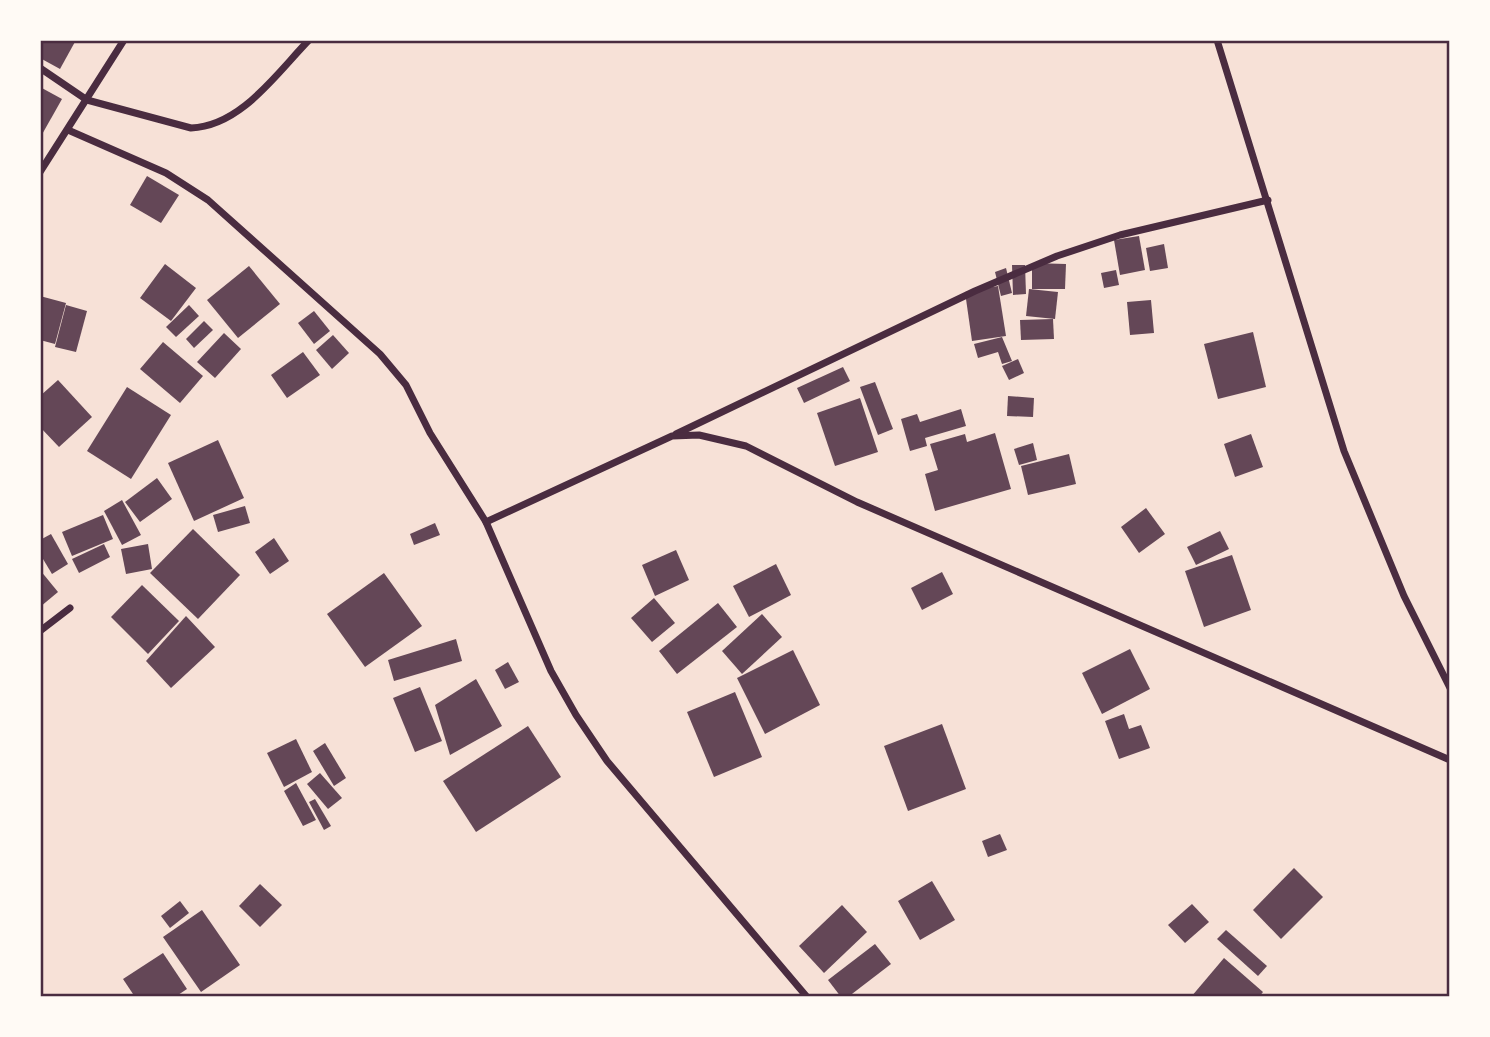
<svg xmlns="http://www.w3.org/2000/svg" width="1490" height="1037" font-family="Manrope,sans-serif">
<rect width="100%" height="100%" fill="#f7e1d7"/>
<g fill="#644757">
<path d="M40,40h36l-16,29 -20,-11z"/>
<path d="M40,87l22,12 -22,39z"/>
<path d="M147,176l32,19 -18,28 -31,-18z"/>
<path d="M1139,236l6,34 -25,5 -6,-35z"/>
<path d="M1164,244l4,24 -18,3 -4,-23z"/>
<path d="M1032,263l34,1 -1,25h-33z"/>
<path d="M165,264l31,24 -25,33 -31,-23z"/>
<path d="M1012,265h13l1,29 -13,1z"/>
<path d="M249,266l31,38 -42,34 -31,-38z"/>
<path d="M1006,268l6,25 -11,3 -6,-24z"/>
<path d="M1116,270l3,15 -15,3 -3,-15z"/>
<path d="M998,286l8,50 -34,5 -7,-49z"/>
<path d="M1029,289l29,3 -3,27 -29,-3z"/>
<path d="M40,296l26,7 -11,41 -15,-4z"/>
<path d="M1151,300l3,33 -24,2 -3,-33z"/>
<path d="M66,305l21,6 -11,41 -21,-5z"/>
<path d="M189,305l10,11 -23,21 -10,-10z"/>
<path d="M314,311l16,20 -16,13 -16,-21z"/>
<path d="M1053,319l1,20 -33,1 -1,-20z"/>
<path d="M204,321l9,9 -19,18 -8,-9z"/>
<path d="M1253,332l13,55 -48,12 -14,-55z"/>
<path d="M224,333l17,16 -26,29 -18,-16z"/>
<path d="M333,335l16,18 -17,16 -16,-19z"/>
<path d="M1002,337l10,24 -10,3 -4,-12 -20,6 -4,-14z"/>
<path d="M163,342l40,34 -23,27 -40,-34z"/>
<path d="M303,352l17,23 -33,23 -16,-23z"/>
<path d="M1018,359l6,14 -15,7 -7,-14z"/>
<path d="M843,367l7,14 -46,22 -7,-15z"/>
<path d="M58,380l34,37 -33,30 -19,-20v-31z"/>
<path d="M875,382l18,47 -15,6 -18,-48z"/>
<path d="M127,387l44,28 -40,64 -44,-28z"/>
<path d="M1008,396l26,2 -1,19 -26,-1z"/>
<path d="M860,398l18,54 -43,14 -18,-53z"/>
<path d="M961,409l5,17 -41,12 2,8 -17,5 -9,-32 16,-5 3,8z"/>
<path d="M995,433l16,56 -76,22 -10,-37 13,-4 -8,-26 35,-10 2,8z"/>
<path d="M1251,434l12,33 -28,10 -11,-33z"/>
<path d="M218,440l26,58 -50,23 -26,-58z"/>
<path d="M1033,443l4,17 -18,5 -5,-16z"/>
<path d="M1069,454l7,30 -48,11 -7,-29z"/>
<path d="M157,478l15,21 -32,23 -15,-20z"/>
<path d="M122,500l19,35 -19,10 -18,-34z"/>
<path d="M245,506l5,17 -32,9 -5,-17z"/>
<path d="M1146,508l19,26 -26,19 -18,-26z"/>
<path d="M103,515l10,24 -41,17 -10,-24z"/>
<path d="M435,523l5,12 -26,10 -4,-11z"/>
<path d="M193,529l47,46 -42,44 -48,-46z"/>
<path d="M1220,531l9,18 -33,16 -9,-18z"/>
<path d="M51,534l17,30 -16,10 -12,-20v-14z"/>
<path d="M274,538l15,23 -19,13 -15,-22z"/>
<path d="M104,544l6,13 -31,16 -7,-14z"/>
<path d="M148,544l4,25 -26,5 -5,-25z"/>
<path d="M676,550l13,30 -34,16 -13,-31z"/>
<path d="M1232,555l19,55 -47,17 -19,-56z"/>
<path d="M776,564l15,31 -42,22 -16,-31z"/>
<path d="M40,570l18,22 -18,15z"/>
<path d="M942,572l11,22 -31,16 -11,-22z"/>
<path d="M384,573l38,53 -57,41 -38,-53z"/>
<path d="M142,585l37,36 -31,33 -37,-37z"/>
<path d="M654,598l21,25 -23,19 -21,-24z"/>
<path d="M718,603l19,24 -60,47 -18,-23z"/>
<path d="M762,614l20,23 -40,37 -20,-23z"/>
<path d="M186,616l29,31 -44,41 -25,-27z"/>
<path d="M456,639l6,22 -68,20 -6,-21z"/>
<path d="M1130,649l20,40 -48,25 -20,-41z"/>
<path d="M793,650l27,55 -55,29 -28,-56z"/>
<path d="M508,662l11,20 -14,7 -10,-19z"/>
<path d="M476,679l26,47 -52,29 -15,-50z"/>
<path d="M420,687l22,54 -27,11 -22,-54z"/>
<path d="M735,692l27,65 -48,20 -27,-65z"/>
<path d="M1124,714l5,15 12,-4 9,23 -31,11 -14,-38z"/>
<path d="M942,724l24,65 -58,22 -24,-65z"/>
<path d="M528,726l33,51 -85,55 -33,-51z"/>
<path d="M296,739l16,33 -28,15 -17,-34z"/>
<path d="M325,743l21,35 -12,8 -21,-35z"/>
<path d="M320,773l22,25 -14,11 -21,-25z"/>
<path d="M296,783l20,37 -13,6 -19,-35z"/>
<path d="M315,799l16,27 -7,4 -15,-28z"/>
<path d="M1000,834l7,16 -19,7 -6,-16z"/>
<path d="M1294,868l29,29 -42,42 -28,-29z"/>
<path d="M932,881l23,39 -35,20 -22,-39z"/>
<path d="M260,884l22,21 -22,22 -21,-21z"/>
<path d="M180,901l9,12 -19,15 -9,-12z"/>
<path d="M1192,904l17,18 -24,21 -17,-18z"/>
<path d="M842,905l25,27 -43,41 -25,-27z"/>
<path d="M202,910l38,55 -39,27 -38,-55z"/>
<path d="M1226,930l41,36 -9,10 -41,-37z"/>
<path d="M875,944l16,20 -43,33h-7l-13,-17z"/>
<path d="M163,953l24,36 -12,8h-40l-12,-18z"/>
<path d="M1224,958l39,34 -4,5h-68z"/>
</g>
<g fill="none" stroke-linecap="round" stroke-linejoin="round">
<g stroke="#4a2c40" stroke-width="7">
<path d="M1217,40l127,411 60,145 46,92"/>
<path d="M40,68l47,32 104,28c50,-2 85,-54 118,-88"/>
<path d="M68,130l98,43 42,27 172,154 26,31 24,48 56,89 65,149 25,44 31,46 200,236"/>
<path d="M40,172l84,-132"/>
<path d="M676,434l299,-143 82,-35 63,-21 148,-35"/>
<path d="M486,522l186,-86 27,-1 47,11 111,56 593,258"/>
<path d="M40,631l30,-23"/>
</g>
</g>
<rect width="1490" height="1037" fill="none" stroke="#fffaf5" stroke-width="84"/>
<rect x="42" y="42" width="1406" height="953" fill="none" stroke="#4a2c40" stroke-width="2.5"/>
</svg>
